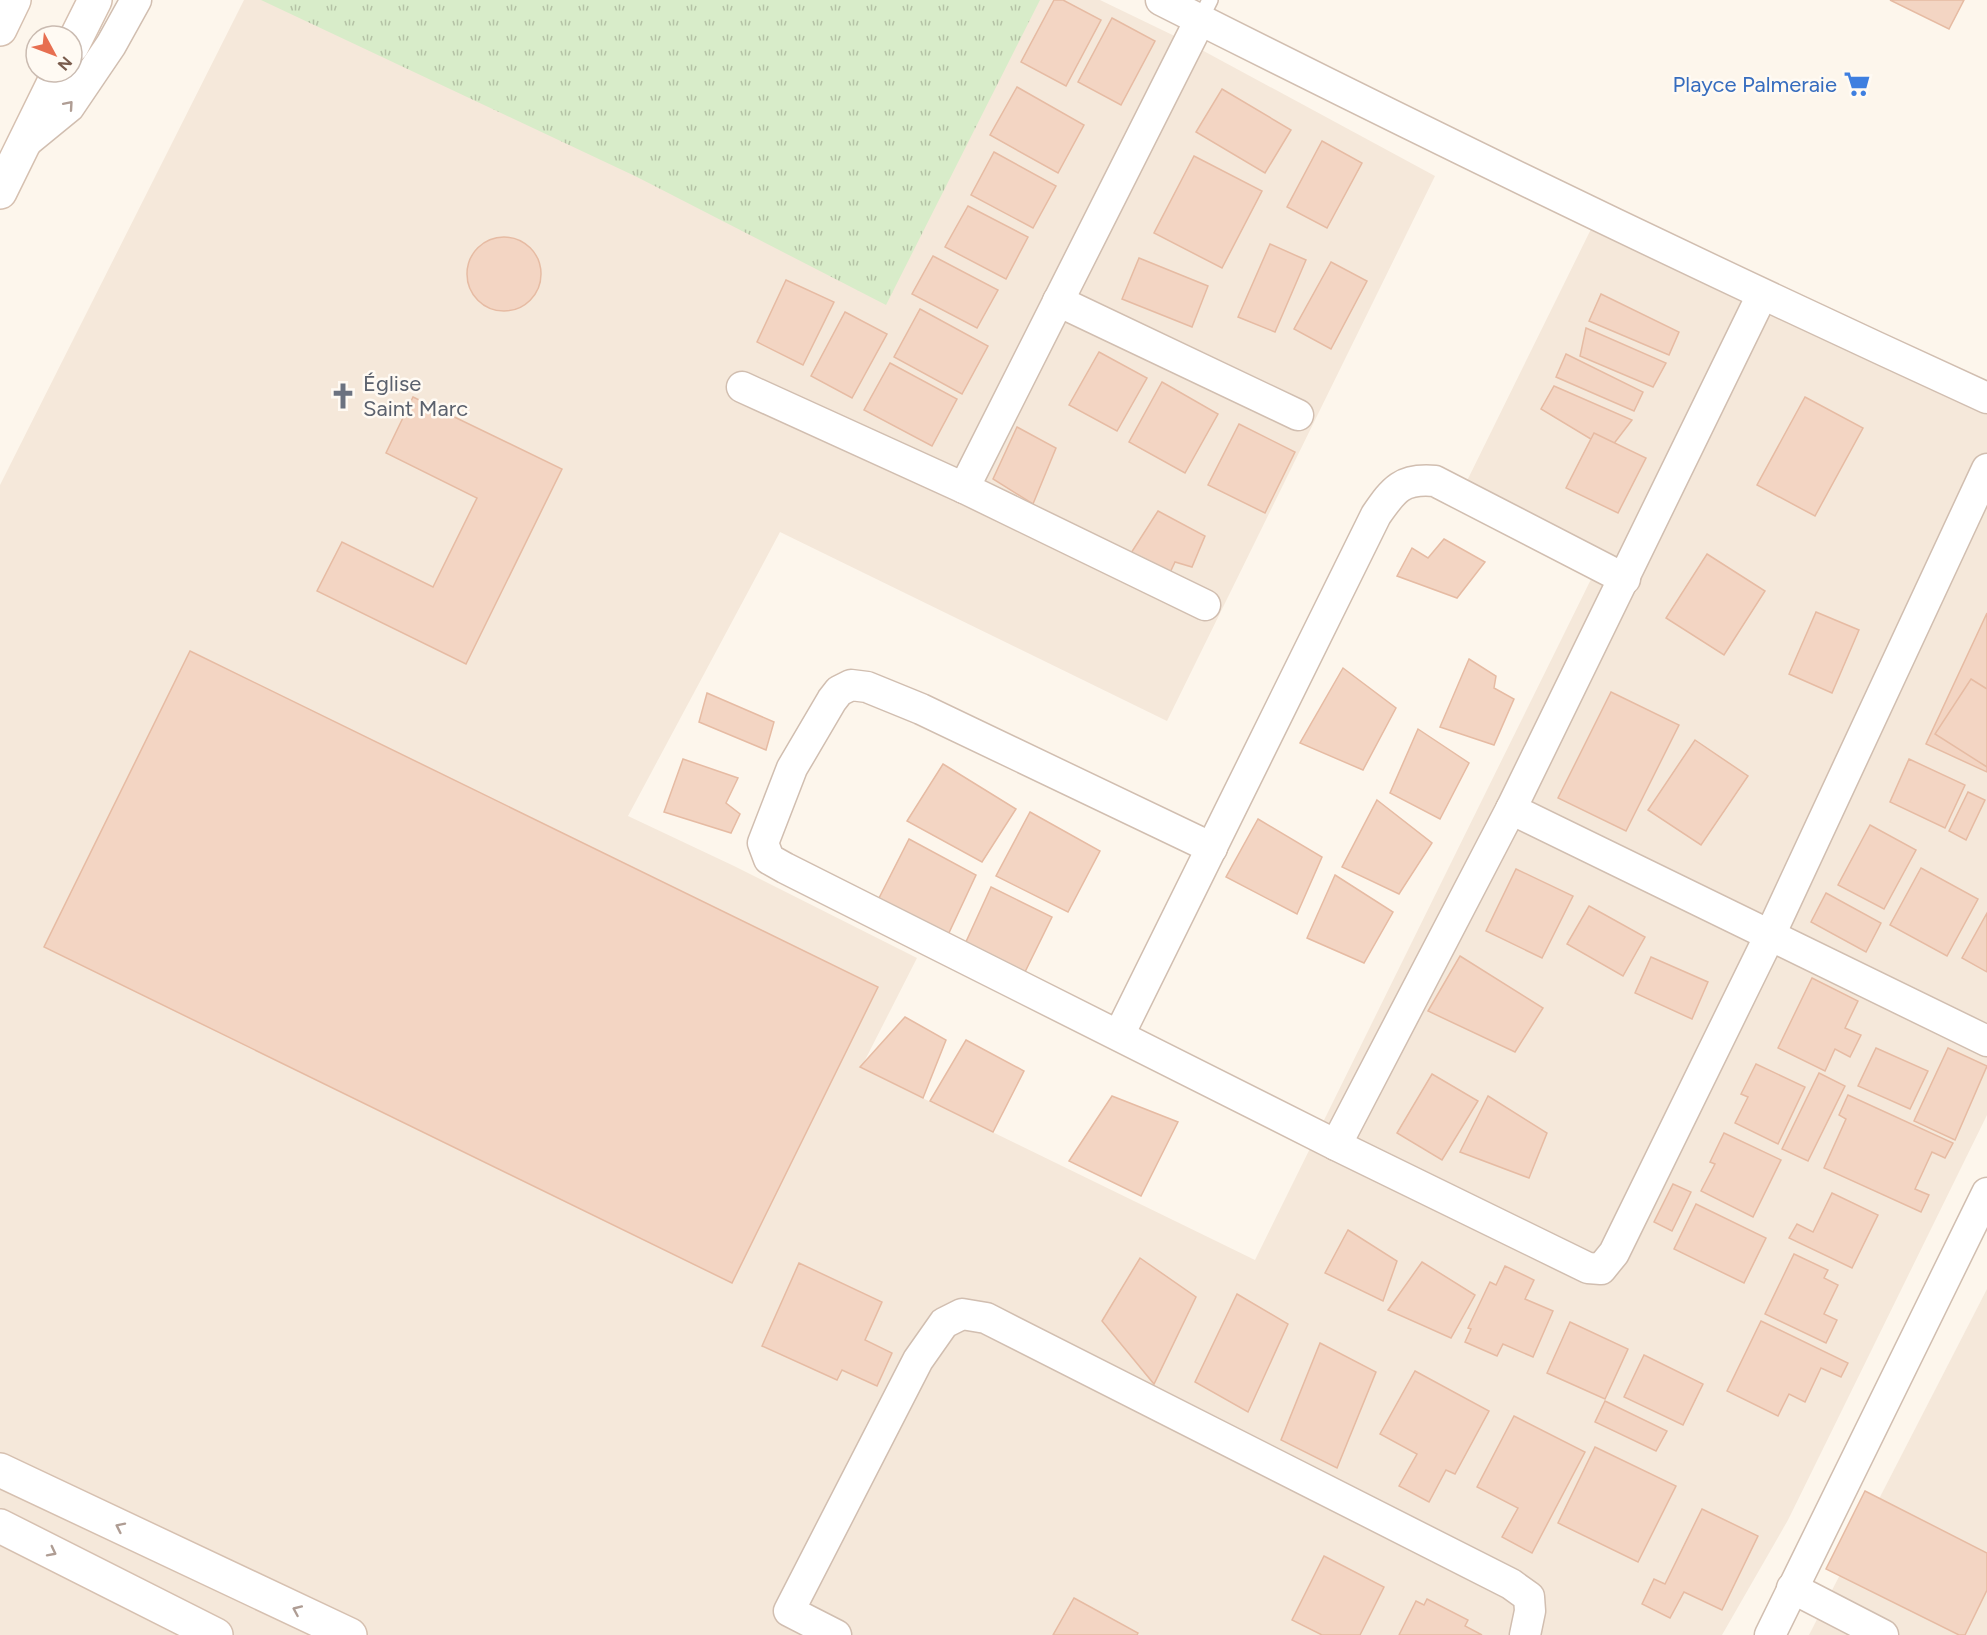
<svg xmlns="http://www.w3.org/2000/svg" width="1987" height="1635" font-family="Figtree,sans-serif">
<defs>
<pattern id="grass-tufts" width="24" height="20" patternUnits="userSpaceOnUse" patternTransform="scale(1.5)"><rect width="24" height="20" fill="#d8ecc9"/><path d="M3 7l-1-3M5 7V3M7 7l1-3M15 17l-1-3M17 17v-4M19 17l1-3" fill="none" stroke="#b4c2a5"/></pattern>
</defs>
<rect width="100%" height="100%" fill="#fdf6ec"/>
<g fill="#f5e8da">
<path d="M244,0h856l87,42 248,134 -268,545 -387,-189 -152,284 106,50 183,92 -56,110 394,192 346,-701 -139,-68 132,-268 393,192v700l-199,405 -66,115h-1722v-1150z"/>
<path d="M1987,1289v346h-178z"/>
</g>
<path fill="url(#grass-tufts)" d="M261,0h779l-154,305 -249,-128z"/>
<g fill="#f3d5c3" stroke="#e6bba3" stroke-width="1.5">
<path d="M1054,0h9l38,20 -35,66 -45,-24z"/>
<path d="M1890,0h74l-15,29z"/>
<path d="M1112,18l43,23 -34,64 -43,-23z"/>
<path d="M1017,87l67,38 -26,48 -68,-38z"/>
<path d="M1222,89l69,41 -26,43 -69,-41z"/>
<path d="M1322,141l40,22 -35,65 -40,-21z"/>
<path d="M994,152l62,34 -23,42 -62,-33z"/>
<path d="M1194,156l68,35 -40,77 -68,-35z"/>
<path d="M968,206l60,31 -22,42 -61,-32z"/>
<circle cx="504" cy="274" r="37"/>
<path d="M1270,244l36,16 -31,72 -37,-15z"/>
<path d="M933,256l65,34 -21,38 -65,-34z"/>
<path d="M1139,258l69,28 -16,41 -70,-28z"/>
<path d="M1331,262l36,19 -36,68 -37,-20z"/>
<path d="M786,280l48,22 -31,63 -46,-23z"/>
<path d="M1601,294l78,38 -10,23 -80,-34z"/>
<path d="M920,309l68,37 -26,48 -68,-37z"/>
<path d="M845,312l42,22 -35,64 -41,-22z"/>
<path d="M1586,328l80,35 -13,24 -73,-31z"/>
<path d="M1099,352l48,26 -30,53 -48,-26z"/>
<path d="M1566,354l77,38 -9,19 -78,-34z"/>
<path d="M890,363l67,36 -25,47 -68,-36z"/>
<path d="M1162,382l56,32 -33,59 -56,-31z"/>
<path d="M1554,386l78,34 -23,30 -68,-41z"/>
<path d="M413,397l149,72 -96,195 -149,-73 25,-49 91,45 44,-89 -91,-45z"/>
<path d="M1805,397l58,31 -48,88 -58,-31z"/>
<path d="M1239,424l56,28 -30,61 -57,-28z"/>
<path d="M1017,427l39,21 -23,56 -40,-25z"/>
<path d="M1594,433l52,25 -28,55 -52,-25z"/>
<path d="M1158,511l47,25 -13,31 -17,-5 -7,15 -37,-24z"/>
<path d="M1444,539l41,23 -28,36 -60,-22 15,-28 16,10z"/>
<path d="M1707,554l58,37 -41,64 -58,-37z"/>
<path d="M1816,612l43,18 -27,63 -43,-19z"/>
<path d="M1987,613v159l-61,-28z"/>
<path d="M190,651l688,336 -146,296 -688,-336z"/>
<path d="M1469,659l27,17 -2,12 20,11 -20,46 -54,-18z"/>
<path d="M1343,668l53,40 -33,62 -63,-27z"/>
<path d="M1971,679l16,10v78l-52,-33z"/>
<path d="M1611,692l68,33 -53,106 -68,-33z"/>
<path d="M707,693l67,29 -8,28 -67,-28z"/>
<path d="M1418,729l51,34 -29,56 -50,-26z"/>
<path d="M1695,740l53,36 -47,69 -53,-35z"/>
<path d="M683,759l55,19 -12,25 14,11 -9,19 -67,-21z"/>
<path d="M1909,759l56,26 -20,43 -55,-26z"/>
<path d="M943,764l73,45 -34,53 -75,-41z"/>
<path d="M1968,792l17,8 -19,40 -17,-9z"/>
<path d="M1377,800l55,43 -33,51 -57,-27z"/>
<path d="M1030,812l70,39 -32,61 -72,-36z"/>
<path d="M1258,819l64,38 -25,57 -71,-37z"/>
<path d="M1870,825l46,25 -32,59 -46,-24z"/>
<path d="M909,839l67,36 -29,62 -71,-33z"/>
<path d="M1921,868l57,31 -31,57 -57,-31z"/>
<path d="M1516,869l57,27 -31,62 -56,-27z"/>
<path d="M1335,875l58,37 -29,51 -57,-25z"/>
<path d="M991,887l61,30 -29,59 -58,-32z"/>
<path d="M1826,893l55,30 -15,29 -55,-30z"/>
<path d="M1589,906l56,31 -22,39 -56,-32z"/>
<path d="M1987,913v59l-25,-14z"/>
<path d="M1460,956l83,52 -28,44 -87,-41z"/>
<path d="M1651,957l57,25 -16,37 -57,-26z"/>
<path d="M1812,978l46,23 -13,27 16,7 -11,22 -15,-8 -10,22 -47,-23z"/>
<path d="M905,1017l41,23 -23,58 -63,-31z"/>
<path d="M966,1040l58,31 -31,61 -63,-31z"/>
<path d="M1876,1048l52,23 -18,38 -52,-23z"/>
<path d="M1948,1048l39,18 -32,74 -41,-19z"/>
<path d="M1756,1064l49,23 -27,57 -43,-21 13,-26 -7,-3z"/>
<path d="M1819,1073l26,13 -37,75 -26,-12z"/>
<path d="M1432,1074l46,27 -36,59 -45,-27z"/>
<path d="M1848,1095l105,48 -8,15 -13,-6 -17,37 14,6 -8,17 -97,-44 22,-49 -7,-4z"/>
<path d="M1112,1096l66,26 -37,74 -72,-35z"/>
<path d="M1488,1096l59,37 -18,45 -69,-26z"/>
<path d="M1724,1133l57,27 -28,57 -52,-26 14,-27 -5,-2z"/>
<path d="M1673,1184l18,8 -19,39 -18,-9z"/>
<path d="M1832,1193l46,22 -26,53 -63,-30 8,-14 16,8z"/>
<path d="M1696,1204l70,34 -22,45 -70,-34z"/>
<path d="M1348,1230l49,31 -14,40 -58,-28z"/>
<path d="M1794,1254l34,16 -4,8 14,7 -14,29 13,6 -11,23 -61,-29z"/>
<path d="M1140,1258l56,39 -42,87 -52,-63z"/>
<path d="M1422,1262l53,33 -24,43 -63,-28z"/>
<path d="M799,1263l83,39 -17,38 27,13 -15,33 -35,-16 -5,10 -75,-34z"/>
<path d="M1505,1266l29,14 -9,19 28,12 -20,46 -30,-13 -6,12 -32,-14 6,-13 -3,-1 22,-46 6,3z"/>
<path d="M1237,1294l51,30 -40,88 -53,-30z"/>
<path d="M1761,1321l87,42 -7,14 -20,-9 -16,34 -16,-8 -11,22 -51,-25z"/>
<path d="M1570,1322l58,27 -23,50 -58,-26z"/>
<path d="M1320,1343l56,29 -39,96 -56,-28z"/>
<path d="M1644,1355l59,29 -20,41 -59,-28z"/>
<path d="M1415,1371l74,40 -34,63 -9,-4 -17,32 -30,-16 18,-32 -37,-20z"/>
<path d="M1605,1401l62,30 -11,20 -61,-29z"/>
<path d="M1514,1416l71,36 -53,101 -30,-16 16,-29 -41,-21z"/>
<path d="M1595,1447l81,39 -38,76 -80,-39z"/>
<path d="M1865,1491l122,62v37l-22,45h-6l-133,-66z"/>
<path d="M1702,1509l56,27 -36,74 -38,-18 -14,26 -28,-14 12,-25 11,5z"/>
<path d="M1324,1556l60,31 -24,48h-38l-30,-15z"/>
<path d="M1074,1598l64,35 -1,2h-84z"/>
<path d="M1427,1599l41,21 -3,6 17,9h-83l17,-34 8,4z"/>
</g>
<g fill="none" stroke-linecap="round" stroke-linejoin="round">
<g stroke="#d1beb0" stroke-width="18">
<path id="service" d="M1200,20l10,-20"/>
</g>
<g stroke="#d1beb0" stroke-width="33">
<g id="minor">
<path d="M1161,0c273,138 548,271 826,398"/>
<path d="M25,143l44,-36 42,-62 25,-45"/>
<path d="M1058,301l240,114"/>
<path d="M742,387l222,101 241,117"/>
<path d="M964,488l236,-468"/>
<path d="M1511,809l476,232"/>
<path d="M1212,848l-291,-139 -54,-22 -16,-2 -12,6 -7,9 -40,68 -29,75 6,16 16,9 551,277 252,123 13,1 13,-16 156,-318 217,-466"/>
<path d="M1119,1035l257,-520c18,-26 26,-37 59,-34l190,98"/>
<path d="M1336,1145l175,-336 251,-514"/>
<path d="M1792,1588l91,47"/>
<path d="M836,1635l-47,-24 129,-251 26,-37 18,-9 24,4 525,266 18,13 1,14 -5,24"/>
<path d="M1770,1635l217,-442"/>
</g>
</g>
<g stroke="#d6c0b0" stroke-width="36">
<g id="secondary">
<path d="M0,29l14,-29"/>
<path d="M72,46l23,-46"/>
<path d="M0,192l59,-120"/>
<path d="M0,1470l350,165"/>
<path d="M0,1526l216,109"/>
</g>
</g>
<use href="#service" stroke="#fff" stroke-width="15"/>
<use href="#minor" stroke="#fff" stroke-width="30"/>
<use href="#secondary" stroke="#fff" stroke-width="33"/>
</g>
<defs><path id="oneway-chevron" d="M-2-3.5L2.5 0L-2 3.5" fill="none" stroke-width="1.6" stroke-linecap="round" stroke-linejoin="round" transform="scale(1.5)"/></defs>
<g stroke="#af9d94">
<use href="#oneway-chevron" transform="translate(69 105) rotate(-49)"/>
<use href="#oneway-chevron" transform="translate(120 1527) rotate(-154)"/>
<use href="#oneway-chevron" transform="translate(52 1552) rotate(27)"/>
<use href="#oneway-chevron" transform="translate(297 1610) rotate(-156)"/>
</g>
<defs>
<g id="supermarket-bare" transform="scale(2.07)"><path d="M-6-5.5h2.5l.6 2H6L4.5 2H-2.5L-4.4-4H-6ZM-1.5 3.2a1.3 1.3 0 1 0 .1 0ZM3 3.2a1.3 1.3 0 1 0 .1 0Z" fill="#3f7fe0" stroke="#fffaf3" stroke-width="2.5" paint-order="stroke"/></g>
<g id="church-bare" transform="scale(2.07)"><path d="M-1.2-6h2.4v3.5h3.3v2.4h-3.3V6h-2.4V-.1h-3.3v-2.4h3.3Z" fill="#6b7280" stroke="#fffaf3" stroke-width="2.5" paint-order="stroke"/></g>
</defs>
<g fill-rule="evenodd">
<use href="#supermarket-bare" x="1857" y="84"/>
<use href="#church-bare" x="343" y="396"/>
</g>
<g text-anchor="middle" stroke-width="5" stroke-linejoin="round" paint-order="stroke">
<g font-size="22" fill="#366cbe" stroke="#fffaf3" text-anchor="end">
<text x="1837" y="92">Playce Palmeraie</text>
</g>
<g font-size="22" fill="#5b616d" stroke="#fffaf3" text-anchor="start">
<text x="363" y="391">Église<tspan x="363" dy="25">Saint Marc</tspan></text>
</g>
</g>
<g transform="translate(54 54) rotate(131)"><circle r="28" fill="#fffaf3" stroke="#cabbb1" stroke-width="1.5"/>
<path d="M0-4.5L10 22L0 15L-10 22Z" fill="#e76f51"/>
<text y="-9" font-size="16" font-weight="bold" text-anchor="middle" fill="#7a5c4d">N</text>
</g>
</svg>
